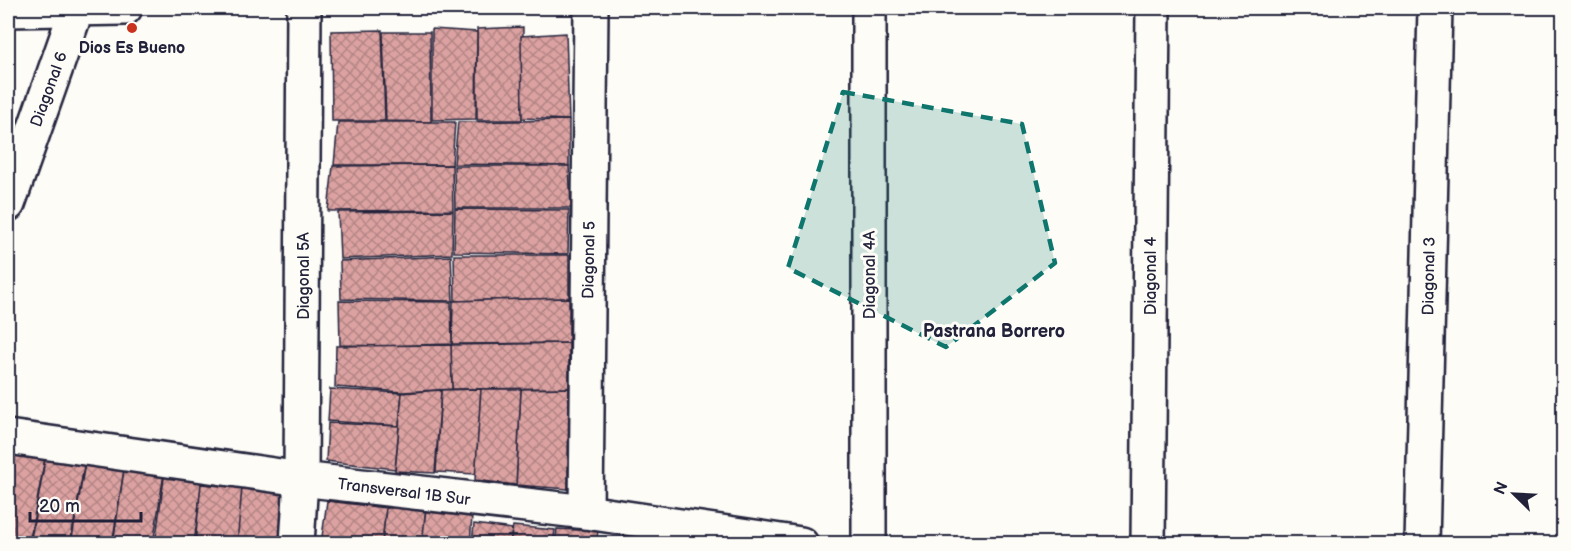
<svg xmlns="http://www.w3.org/2000/svg" width="1571" height="551" font-family="'Balsamiq Sans',sans-serif">
<defs>
<pattern id="building-cross-hatch" width="8" height="8" patternUnits="userSpaceOnUse" patternTransform="scale(1.5)"><rect width="8" height="8" fill="#dca2a1"/><path d="M0 0l8 8M0 8l8-8" fill="none" stroke="#b28484"/></pattern>
</defs>
<rect width="100%" height="100%" fill="#fdfcf7"/>
<filter id="ink" filterUnits="userSpaceOnUse"><feTurbulence type="fractalNoise" baseFrequency=".0167" numOctaves="2"/><feDisplacementMap in="SourceGraphic" scale="12" xChannelSelector="R" yChannelSelector="G"/><feConvolveMatrix kernelMatrix="1 2 1 2 8 2 1 2 1" color-interpolation-filters="sRGB"/></filter>
<g filter="url(#ink)">
<g fill="url(#building-cross-hatch)" stroke="#22223b" stroke-width="1.5">
<path d="M523,27l-1,93h-45v-91z"/>
<path d="M432,29l45,3 -1,87 -44,1z"/>
<path d="M382,30l3,91h-53l-1,-90z"/>
<path d="M383,32h47l1,90 -45,-1z"/>
<path d="M566,33l3,87 -47,-2 -1,-82z"/>
<path d="M569,120v46l-115,-2 4,-42z"/>
<path d="M338,122h117l-3,43h-118z"/>
<path d="M452,165l1,45 -125,1 5,-45z"/>
<path d="M454,166h115l2,42h-116z"/>
<path d="M455,209l114,1 -1,44 -114,-2z"/>
<path d="M453,211l-1,43 -112,5 -2,-47z"/>
<path d="M454,255h115v43l-114,3z"/>
<path d="M451,256l2,45 -112,-2 -1,-38z"/>
<path d="M569,298v45l-117,1 1,-43z"/>
<path d="M339,301l112,1 1,42 -68,2 -44,-1z"/>
<path d="M569,343v45l-117,1 -1,-44z"/>
<path d="M451,345l1,44 -49,3 -68,-5 1,-41z"/>
<path d="M569,388l-1,101 -52,-4 5,-96z"/>
<path d="M330,389l72,4 -3,33 -71,-5z"/>
<path d="M481,389l-5,85 -40,-2 5,-82z"/>
<path d="M481,389h40l-5,96 -41,-5z"/>
<path d="M441,390l-6,83 -40,-2 7,-78z"/>
<path d="M328,423l71,3 -4,43 -69,-8z"/>
<path d="M9,454l36,4 -16,86h-21v-77z"/>
<path d="M46,455l39,6 -15,83h-40z"/>
<path d="M85,463l39,7 -12,74h-41z"/>
<path d="M124,470l40,3 -11,71h-40z"/>
<path d="M165,471l37,8 -8,65h-39z"/>
<path d="M201,484l41,4 -3,56h-44z"/>
<path d="M242,488l46,4 -3,52h-48z"/>
<path d="M327,501l59,7 -4,36h-61z"/>
<path d="M426,507l-4,37h-40l4,-36z"/>
<path d="M426,509l46,7 -2,28h-48z"/>
<path d="M474,524l38,5 -2,15h-38z"/>
<path d="M513,526l42,4 -2,14h-43z"/>
<path d="M557,529l41,2 -2,13h-41z"/>
</g>
<g fill="none" stroke-linecap="round" stroke-linejoin="round">
<g stroke="#22223b" stroke-width="38">
<g id="minor">
<path d="M8,10l117,-2"/>
<path d="M8,204l69,-196"/>
<path d="M8,437l293,42 285,33 215,32"/>
<path d="M586,512l5,-504"/>
<path d="M297,544l4,-65 3,-471"/>
<path d="M869,544v-536"/>
<path d="M1148,544l5,-536"/>
<path d="M1422,544l13,-536"/>
</g>
</g>
<use href="#minor" stroke="#fdfcf7" stroke-width="33"/>
</g>
</g>
<path fill="#0f766e" fill-opacity="0.2" stroke="#0f766e" stroke-width="4.5" stroke-dasharray="12 8" stroke-linejoin="round" d="M843,92l179,32 33,139 -109,84 -158,-79z"/>
<circle fill="#c8321e" stroke="#fdfcf7" stroke-width="2" cx="132" cy="28" r="6"/>
<g text-anchor="middle" stroke-width="6" stroke-linejoin="round" paint-order="stroke">
<g font-size="16" font-weight="bold" fill="#22223b" stroke="#fdfcf7">
<text x="132" y="53">Dios Es Bueno</text>
</g>
<g font-size="16" fill="#22223b" stroke="#fdfcf7">
<text transform="translate(48 89) rotate(-70)" y="6">Diagonal 6</text>
<text transform="translate(588 260) rotate(-89)" y="6">Diagonal 5</text>
<text transform="translate(869 275) rotate(-90)" y="6">Diagonal 4A</text>
<text transform="translate(303 276) rotate(-90)" y="6">Diagonal 5A</text>
<text transform="translate(1150 276) rotate(-90)" y="6">Diagonal 4</text>
<text transform="translate(1428 276) rotate(-89)" y="6">Diagonal 3</text>
<text transform="translate(404 491) rotate(7)" y="6">Transversal 1B Sur</text>
</g>
<g font-size="18" font-weight="bold" fill="#22223b" stroke="#fdfcf7">
<text x="994" y="337">Pastrana Borrero</text>
</g>
</g>
<rect width="1571" height="551" fill="none" stroke="#fdfcf7" stroke-width="30"/>
<rect x="15" y="15" width="1541" height="521" fill="none" stroke="#22223b" stroke-width="2" filter="url(#ink)"/>
<g transform="translate(1514 494) rotate(294)" stroke="#fdfcf7" stroke-width="4.5" paint-order="stroke">
<path d="M0-4.5L10 22L0 15L-10 22Z" fill="#22223b"/>
<text y="-9" font-size="16" font-weight="bold" text-anchor="middle" fill="#22223b">N</text>
</g>
<path d="M30 512v9h111v-9" fill="none" stroke="#22223b" stroke-width="3"/>
<text x="39" y="512" font-size="18" fill="#22223b" stroke="#fdfcf7" stroke-width="4.5" paint-order="stroke">20 m</text>
</svg>
